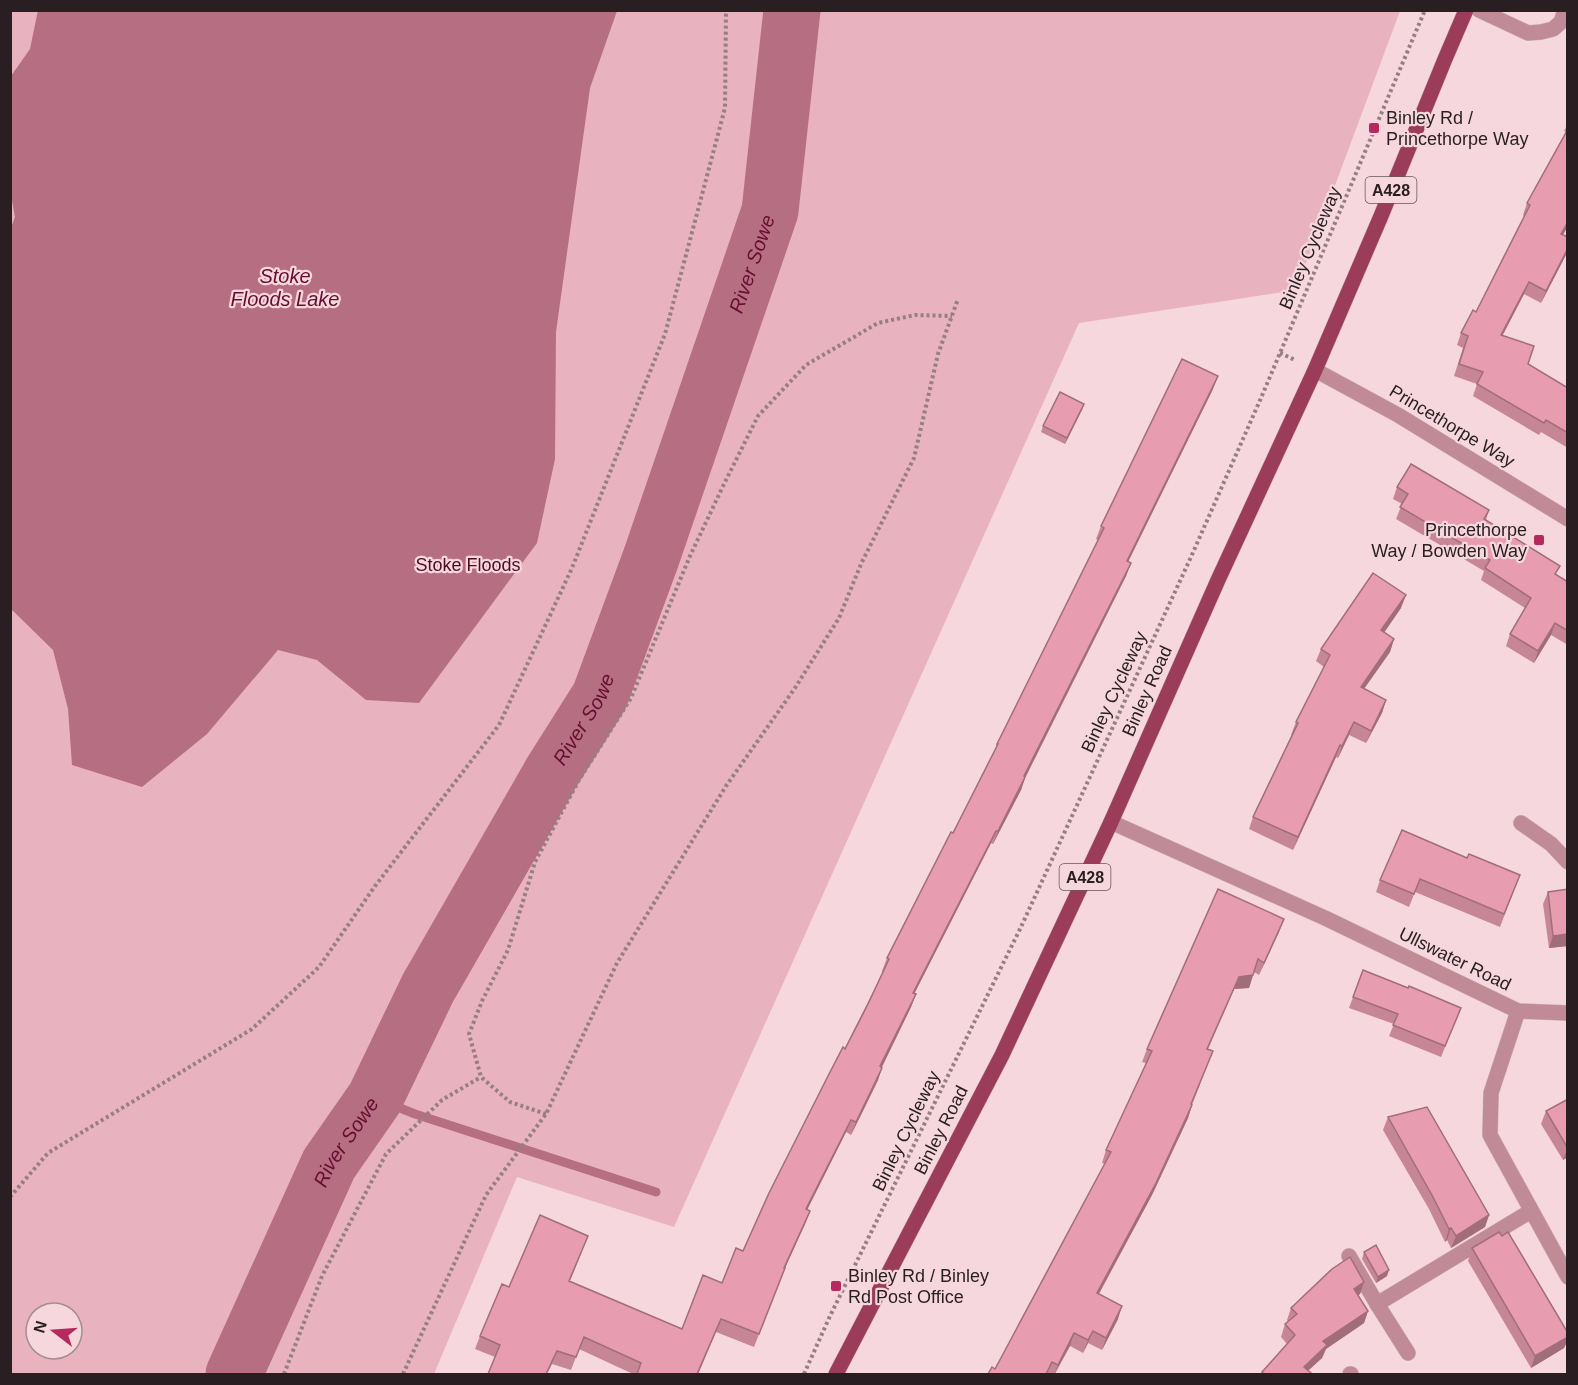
<svg xmlns="http://www.w3.org/2000/svg" width="1578" height="1385" font-family="Helvetica,sans-serif">
<rect width="100%" height="100%" fill="#f6d7de"/>
<path fill="#e9b2bf" fill-rule="evenodd" d="M10,11h1390l-104,279 -217,33 -405,904 -157,-50 -83,197h-423zM36,1313h36v36h-36z"/>
<path fill="#b66f82" d="M38,10l579,1 -27,77 -34,244 -1,127 -18,84 -118,160 -53,-3 -49,-40 -39,-10 -71,84 -65,53 -70,-22 -4,-56 -15,-59 -43,-42v-378l5,-13 -5,-27 1,-114 19,-27z"/>
<g fill="none" stroke-linecap="round" stroke-linejoin="round">
<path stroke="#b66f82" stroke-width="9" d="M375,1098l40,16 241,78"/>
<path stroke="#b66f82" stroke-width="57" id="s1" d="M234,1374l95,-210 46,-66 53,-110 124,-216 48,-76 51,-138 119,-347 22,-201"/>
<g stroke="#d1b6bc" stroke-width="16">
<g id="service">
<path d="M1479,10l49,23 13,-1 12,-3 8,-7 4,-12"/>
<path d="M1521,823l30,21 17,18"/>
<path d="M1349,1256l28,48 154,-93"/>
<path d="M1377,1304l31,49"/>
</g>
</g>
<g stroke="#d1b6bc" stroke-width="16">
<g id="minor">
<path d="M1111,822l214,96 193,93 50,2"/>
<path d="M1518,1011l-27,82 -1,42 78,142"/>
<path d="M1350,1374h1"/>
</g>
</g>
<g stroke="#d1b6bc" stroke-width="16">
<path id="tertiary" d="M1315,370l83,45 170,104"/>
</g>
<g stroke="#d1b6bc" stroke-width="16">
<path id="primary" d="M836,1374l166,-319 109,-233 107,-242 97,-210 66,-154 64,-157 21,-49"/>
</g>
<g stroke="#957f84" stroke-width="4" stroke-dasharray="3 3" stroke-linecap="butt">
<path d="M1280,353l15,7"/>
<path d="M546,1114l-36,-12 -29,-25 -12,-43 13,-33 26,-51 27,-88 44,-82 52,-82 59,-142 35,-74 33,-66 48,-51 72,-42 37,-8 37,1"/>
<path d="M10,1197l38,-44 204,-124 67,-62 56,-81 124,-161 73,-157 93,-234 60,-226 1,-98"/>
<path d="M284,1374l38,-98 64,-122 56,-54 39,-23"/>
<path d="M403,1374l83,-179 60,-81 71,-151 109,-177 69,-98 44,-70 22,-54 53,-106 24,-104 20,-55"/>
<path d="M804,1374l26,-58 191,-389 170,-370 70,-159 164,-388"/>
</g>
<use href="#service" stroke="#c08a97" stroke-width="15"/>
<use href="#minor" stroke="#c08a97" stroke-width="15"/>
<use href="#tertiary" stroke="#c08a97" stroke-width="15"/>
<use href="#primary" stroke="#9b3c5b" stroke-width="15"/>
</g>
<g fill="#c78696">
<path d="M1568,123v103l-5,9 5,2v14l-27,52 -17,-9 -22,42 26,28 40,24v60l-27,-16 -2,3 -66,-39 4,-12 -23,-8 9,-28 -6,-3 4,-12 15,-21 49,-95 -2,-2 4,-12 39,-71 -2,-1z"/>
<path d="M1213,389l-85,173 3,1 -5,13 -101,202 -4,12 -28,54 -2,-1 -77,151h2l-5,13 -29,60 -4,13 -13,27 -14,28 -5,-3 -39,78 3,1 -5,13 -20,44 -31,79 -38,-15 -18,42h-65l-54,-25 -8,21 -19,-6 -5,10h-59l7,-17 -20,-8 5,-13 29,-49 79,-51 -18,45 112,48 40,-46 21,-32 140,-279 -1,-1 5,-13 66,-125 40,-78 4,-11 101,-204 -2,-1 5,-13z"/>
<path d="M1084,404l-19,40 -24,-12 2,-6z"/>
<path d="M1397,487l92,23 -3,10 71,55 11,7v63l-17,-10 -17,28 -28,-17 4,-12 15,-26 -44,-28 3,-9 -88,-52 6,-15 -9,-5z"/>
<path d="M1401,608l-17,24 10,7 -4,13 -26,37 22,11 -4,13 -16,30 -17,-8 -11,23 -2,-1 -43,93 -44,-21 4,-12 39,-82h-1l5,-13 28,-55 -8,-6 5,-12z"/>
<path d="M1467,858l53,17 -20,52 -85,-35 -6,15 -33,-15 4,-12z"/>
<path d="M1548,892l20,54 -19,2 -6,-44z"/>
<path d="M1279,932l-20,43 -5,-3 -5,16 -15,1 -26,60v15l-16,41 -4,13 -36,77 -53,99 19,25 -16,31 -14,-7 -5,10 -13,-7 -15,28h-67l7,-5 110,-205 -3,-1 4,-13 40,-87 -4,-1 5,-13z"/>
<path d="M1363,970l98,38 -20,49 -52,-21 5,-12 -45,-16z"/>
<path d="M1568,1099v58l-5,3 -22,-36 5,-13z"/>
<path d="M1388,1117l101,98 -4,12 -34,21 -4,-8 -2,2 -16,-33 -46,-79z"/>
<path d="M1472,1248l96,85v7l-4,8 -33,20 -63,-107z"/>
<path d="M1364,1252l23,24 -11,7 -14,-24z"/>
<path d="M1364,1282l-4,12 -2,1 10,16 -4,12 -38,26 -4,9 -14,13 2,3h-49l1,-2 25,-28 -6,-7 4,-13 3,-2 -1,-2 4,-12z"/>
</g>
<g fill="#a26d7a">
<path d="M1568,222v4l-12,20 5,-12z"/>
<path d="M1568,248v3l-27,52 5,-12z"/>
<path d="M1529,282l-5,12 -28,54 5,-13z"/>
<path d="M1218,376l-5,13 -91,185 5,-13z"/>
<path d="M1084,404l-2,6 -17,34 2,-6z"/>
<path d="M1131,563l-5,13 -101,202 -4,12 -28,54 5,-13 26,-55z"/>
<path d="M1406,595l-5,13 -24,35 4,-13z"/>
<path d="M1555,623l-4,12 -17,28 4,-12z"/>
<path d="M1394,639l-4,13 -34,48 5,-13z"/>
<path d="M1386,700l-4,13 -16,30 5,-12z"/>
<path d="M1354,722l-5,13 -11,23 4,-12z"/>
<path d="M1340,745l-4,12 -43,93 5,-13z"/>
<path d="M996,831l-5,12 -83,163 5,-13z"/>
<path d="M1284,919l-5,13 -20,43 5,-12z"/>
<path d="M1568,934v12l-19,2 4,-12z"/>
<path d="M1253,975l-4,13 -15,1 -31,72 36,-84z"/>
<path d="M916,994l-5,13 -35,72 4,-13z"/>
<path d="M882,1068l-4,12 -27,55 5,-13z"/>
<path d="M1192,1105l-4,13 -36,77 -60,111 5,-13z"/>
<path d="M851,1120l-5,12 -45,90 5,-13z"/>
<path d="M1568,1147v10l-5,3z"/>
<path d="M810,1211l-5,13 -26,57 5,-13z"/>
<path d="M1489,1215l-4,12 -34,21 5,-12z"/>
<path d="M1451,1228l-4,12 -2,2 4,-13z"/>
<path d="M1389,1270l-2,6 -11,7 2,-6z"/>
<path d="M1364,1282l-4,12 -11,7 5,-12z"/>
<path d="M1122,1306l-4,13 -16,31 4,-12z"/>
<path d="M1368,1311l-4,12 -38,26 -4,9 -18,16v-7l19,-26z"/>
<path d="M721,1319l-23,55h-1z"/>
<path d="M1093,1331l-5,12 -5,10 5,-13z"/>
<path d="M1074,1333l-4,13 -16,28 4,-9z"/>
<path d="M1568,1337v3l-4,8 -33,20 4,-12z"/>
</g>
<g fill="#e79caf" stroke="#a26d7a" stroke-width="1.5">
<path d="M1568,129v93l-7,12 7,3v11l-22,43 -17,-9 -28,53 33,11 -6,18 40,24v45l-22,-13 -2,3 -67,-39 6,-12 -24,-8 9,-28 -7,-3 12,-23 3,2 54,-107 -3,-2z"/>
<path d="M1182,359l36,17 -91,185 4,2 -107,213 1,1 -27,54h-2l-83,162 3,1 -36,72 2,2 -26,54 -5,-2 -45,89 4,2 -26,57h1l-26,66 -38,-15 -24,55h-60l4,-11 -57,-26 -8,20 -19,-6 -11,23h-58l12,-29 -20,-9 22,-52 7,3 31,-72 48,21 -19,45 113,48 21,-54 19,8 14,-35 7,3 26,-58 60,-119 14,-27 2,2 23,-45 21,-45 -2,-1 64,-126 2,1 45,-89h-1l107,-216 -3,-2z"/>
<path d="M1060,392l24,12 -17,34 -24,-12z"/>
<path d="M1411,464l78,46 -5,9 76,47 -5,8 13,8v49l-13,-8 -17,28 -28,-17 21,-36 -46,-30 5,-8 -90,-53 8,-13 -11,-7z"/>
<path d="M1373,573l33,22 -25,35 13,9 -33,48 25,13 -15,31 -17,-9 -12,24 -2,-1 -42,92 -45,-20 45,-94 -2,-1 34,-67 -9,-6z"/>
<path d="M1402,830l65,28 2,-4 51,21 -16,39 -84,-35 -6,15 -34,-14z"/>
<path d="M1218,889l66,30 -20,44 -6,-4 -5,16 -14,2 -32,72 6,2 -22,53 1,1 -36,78 -59,110 25,13 -16,32 -13,-7 -5,9 -14,-7 -16,32 -6,-3 -6,12h-58l4,-7 3,2 116,-217 -5,-2 46,-99 -5,-2z"/>
<path d="M1568,889v45l-15,2 -5,-44z"/>
<path d="M1363,970l45,18 1,-2 52,22 -16,38 -52,-21 5,-11 -45,-17z"/>
<path d="M1568,1099v48h-1l-21,-36z"/>
<path d="M1427,1107l62,108 -33,21 -5,-8 -2,1 -16,-32 -45,-80z"/>
<path d="M1499,1232l3,4 6,-4 60,101v4l-33,19 -63,-108z"/>
<path d="M1376,1245l13,25 -11,7 -14,-25z"/>
<path d="M1350,1257l14,25 -10,7 14,22 -45,30 4,4 -23,22 7,6 -1,1h-46l-2,-2 33,-37 -10,-11 12,-10 -6,-6 41,-39z"/>
</g>
<g fill="#b6295f" stroke="#f6d7de" stroke-width="2">
<rect x="1368" y="122" width="12" height="12" rx="3"/>
<rect x="1533" y="534" width="12" height="12" rx="3"/>
<rect x="830" y="1280" width="12" height="12" rx="3"/>
</g>
<g text-anchor="middle" stroke-width="4.5" stroke-linejoin="round" paint-order="stroke">
<g fill="#f6d7de" stroke="#66565a" stroke-width="1.5">
<rect x="1365.5" y="177" width="51" height="26" rx="4.5"/>
<rect x="1059.5" y="864" width="51" height="26" rx="4.5"/>
</g>
<g font-size="16" font-weight="bold" fill="#291e21">
<text x="1391" y="196">A428</text>
<text x="1085" y="883">A428</text>
</g>
<g font-size="18" fill="#291e21" stroke="#f6d7de" text-anchor="start">
<text x="1386" y="124">Binley Rd /<tspan x="1386" dy="21">Princethorpe Way</tspan></text>
<text x="1527" y="536" text-anchor="end">Princethorpe<tspan x="1527" dy="21">Way / Bowden Way</tspan></text>
<text x="848" y="1282">Binley Rd / Binley<tspan x="848" dy="21">Rd Post Office</tspan></text>
</g>
<g font-size="18" fill="#291e21" stroke="#f6d7de">
<text transform="translate(1310 248) rotate(-67)" y="6">Binley Cycleway</text>
<text transform="translate(1452 426) rotate(31)" y="6">Princethorpe Way</text>
<text transform="translate(1147 691) rotate(-66)" y="6">Binley Road</text>
<text transform="translate(1114 692) rotate(-65)" y="6">Binley Cycleway</text>
<text transform="translate(1455 959) rotate(26)" y="6">Ullswater Road</text>
<text transform="translate(941 1130) rotate(-63)" y="6">Binley Road</text>
<text transform="translate(906 1131) rotate(-64)" y="6">Binley Cycleway</text>
</g>
<g font-size="18" fill="#4d0b25" stroke="#f6d7de">
<text x="468" y="571">Stoke Floods</text>
</g>
<g font-size="20" font-style="italic" fill="#660e31" stroke="#f6d7de">
<text dy="7" stroke="none"><textPath href="#s1" startOffset="1230">River Sowe</textPath></text>
<text x="285" y="283">Stoke<tspan x="285" dy="23">Floods Lake</tspan></text>
<text dy="7" stroke="none"><textPath href="#s1" startOffset="744">River Sowe</textPath></text>
<text dy="7" stroke="none"><textPath href="#s1" startOffset="258">River Sowe</textPath></text>
</g>
</g>
<rect width="1578" height="1385" fill="none" stroke="#291e21" stroke-width="24"/>
<g transform="translate(54 1331) rotate(287)"><circle r="28" fill="#f6d7de" stroke="#a48d92" stroke-width="1.5"/>
<path d="M0-4.5L10 22L0 15L-10 22Z" fill="#b6295f"/>
<text y="-9" font-size="16" font-weight="bold" text-anchor="middle" fill="#291e21">N</text>
</g>
</svg>
